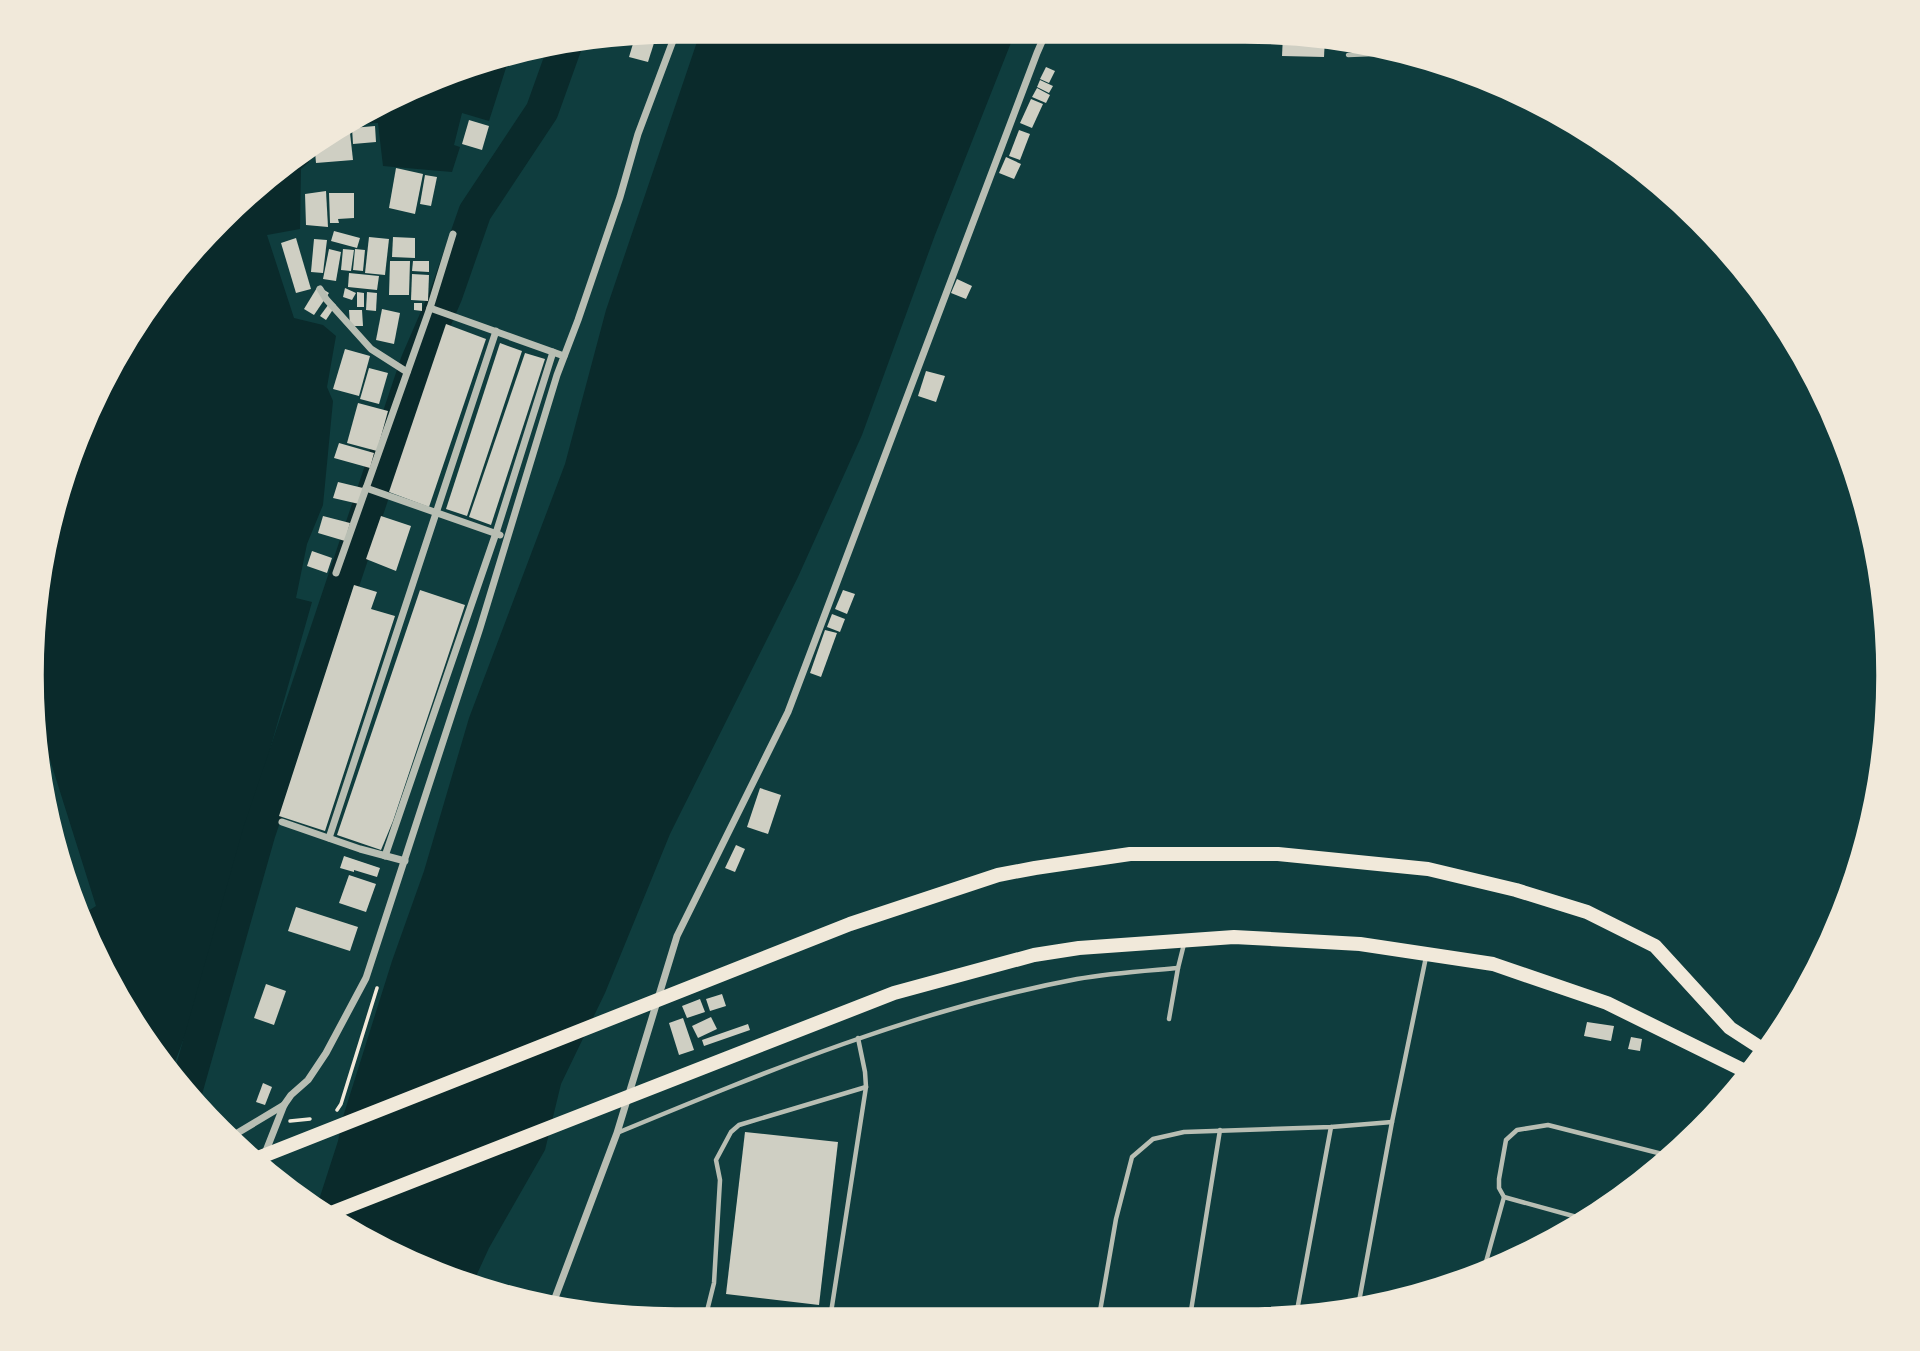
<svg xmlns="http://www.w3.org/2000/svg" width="1920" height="1351" font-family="Cabin,sans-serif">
<rect width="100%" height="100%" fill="#0f3d3e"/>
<g fill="#0a2a2b">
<path d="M701,30h315l-81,205 -73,200 -64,142 -128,257 -65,159 -44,91 -16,66 -56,98 -17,37 -82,-30 -74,-46 22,-68 4,-21 50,-159 32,-90 45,-153 96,-254 41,-154z"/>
<path d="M508,52h3l-22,69 -27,-8 -8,32 6,2 -8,25 -69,-6 -5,-43 -29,1z"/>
<path d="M306,148l3,14 -8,7 -1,60 -33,6 27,83 29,7 13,11 -9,51 6,14 -10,104 -16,39 -11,54 16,4 -112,393 -29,78 -75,-112 -14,-46 14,-9 -61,-194v-121l44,-163 111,-178z"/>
</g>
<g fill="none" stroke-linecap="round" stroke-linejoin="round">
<path stroke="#0a2a2b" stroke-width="33" d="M185,1094l74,-261 158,-471 29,-67 29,-83 67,-101 24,-67"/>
</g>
<g fill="#cfcfc3">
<path d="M1283,35l42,3 -1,19 -42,-1z"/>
<path d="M635,37l19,6 -6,19 -19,-5z"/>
<path d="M1046,67l9,4 -6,12 -9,-4z"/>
<path d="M1040,80l13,6 -4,7 -12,-6z"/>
<path d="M1037,88l13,7 -4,8 -14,-6z"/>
<path d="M1031,99l12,5 -11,24 -12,-5z"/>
<path d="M469,120l20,6 -7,24 -20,-6z"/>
<path d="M375,126l1,16 -23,2 -1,-16z"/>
<path d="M1019,130l11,4 -10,26 -11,-4z"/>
<path d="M350,133l3,27 -37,3 -2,-22 10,-6z"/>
<path d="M1006,157l15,7 -7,15 -15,-6z"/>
<path d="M396,168l27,6 -8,40 -26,-6z"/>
<path d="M425,175l12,2 -6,29 -11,-2z"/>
<path d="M326,191l2,36 -22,-2 -1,-31z"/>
<path d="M329,193h25v25l-16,1 1,4h-9z"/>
<path d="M334,231l26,7 -3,10 -26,-7z"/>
<path d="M369,237l20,2 -4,36 -20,-2z"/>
<path d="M393,237l22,1v20l-23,-1z"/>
<path d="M296,238l15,51 -15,4 -15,-50z"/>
<path d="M314,239l13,1 -4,33 -12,-1z"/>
<path d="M329,249l12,3 -5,29 -13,-2z"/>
<path d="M343,249l11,1 -3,21 -10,-1z"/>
<path d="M355,249l10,1 -2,21 -10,-1z"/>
<path d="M390,261h20l-1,34h-20z"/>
<path d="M413,261h16v11l-17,-1z"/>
<path d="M349,273l30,3 -2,14 -29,-3z"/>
<path d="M412,274l17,1 -1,26 -17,-1z"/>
<path d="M957,279l15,7 -6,13 -15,-6z"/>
<path d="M318,286l11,7 -15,22 -10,-6z"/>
<path d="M345,288l11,5 -4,7 -9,-3z"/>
<path d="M357,292l7,1v14h-7z"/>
<path d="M367,292l10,1 -1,18 -10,-1z"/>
<path d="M331,301l5,4 -10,15 -6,-4z"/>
<path d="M414,303h8v8l-8,-1z"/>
<path d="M382,309l18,4 -6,31 -18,-4z"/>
<path d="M349,310h13l1,16h-13z"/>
<path d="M446,324l40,15 -57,168 -40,-15z"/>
<path d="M500,343l22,8 -55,165 -21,-7z"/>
<path d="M345,349l25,7 -11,40 -26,-7z"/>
<path d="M525,353l20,6 -54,166 -22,-8z"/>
<path d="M369,368l19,5 -9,31 -19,-5z"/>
<path d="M926,371l19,5 -9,26 -18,-6z"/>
<path d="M358,403l30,8 -11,40 -30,-8z"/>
<path d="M339,443l35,10 -4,15 -36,-10z"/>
<path d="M338,482l25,6 -4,16 -26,-6z"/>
<path d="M323,516l27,7 -5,18 -27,-8z"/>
<path d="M381,516l30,10 -15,45 -30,-12z"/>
<path d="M312,551l20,7 -5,15 -20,-7z"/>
<path d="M354,585l23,7 -6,17 24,7 -70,215 -46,-15z"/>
<path d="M420,590l45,15 -72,216 -12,29 -44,-15z"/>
<path d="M843,590l12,4 -8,20 -12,-5z"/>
<path d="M832,614l13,5 -5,13 -13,-5z"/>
<path d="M825,630l12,3 -16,44 -11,-4z"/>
<path d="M760,788l21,7 -13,39 -21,-7z"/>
<path d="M736,845l9,4 -10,23 -10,-4z"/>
<path d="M344,856l36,12 -3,9 -23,-7v2l-14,-4z"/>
<path d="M349,875l27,9 -10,28 -27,-9z"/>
<path d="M296,907l62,20 -8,24 -62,-20z"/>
<path d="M266,984l20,7 -12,34 -20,-7z"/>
<path d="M722,994l4,12 -16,5 -4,-12z"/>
<path d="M700,999l5,13 -18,6 -5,-12z"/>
<path d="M711,1017l6,12 -19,9 -6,-12z"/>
<path d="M683,1018l11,32 -15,5 -10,-32z"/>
<path d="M1587,1022l27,4 -3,15 -27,-5z"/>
<path d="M748,1024l2,6 -46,16 -2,-6z"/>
<path d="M1631,1037l11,2 -2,12 -12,-2z"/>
<path d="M263,1083l9,4 -7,18 -9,-3z"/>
<path d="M745,1132l93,10 -19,163 -93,-11z"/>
</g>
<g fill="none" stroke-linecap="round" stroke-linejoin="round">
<g stroke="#f1e9da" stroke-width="3.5">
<path d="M337,1110l4,-6 36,-116"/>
<path d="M290,1121l20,-2"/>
</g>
<g stroke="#b8beb3" stroke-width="4.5">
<path d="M1348,55l51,-2"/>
<path d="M1169,1019l9,-51 6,-24"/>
<path d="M617,1133c150,-62 300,-124 460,-154 33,-6 67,-8 101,-11"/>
<path d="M1584,1219l-80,-22 -5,-9v-9l7,-39 11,-10 31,-5 126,32"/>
<path d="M1484,1269l20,-72"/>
<path d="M1358,1307l34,-185 34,-165"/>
<path d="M1296,1316l35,-189"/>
<path d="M1099,1317l17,-98 16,-62 21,-18 31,-7 147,-5 61,-5"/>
<path d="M1190,1317l30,-187"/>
<path d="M705,1319l9,-36 6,-103 -4,-20 15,-28 8,-7 127,-38"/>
<path d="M830,1319l36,-232 -1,-15 -7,-34"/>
</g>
<g stroke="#b8beb3" stroke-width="7">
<path d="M320,289l6,10 45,50 36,23"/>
<path d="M430,308l134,48"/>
<path d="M366,488l134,47"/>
<path d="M336,573l94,-265 23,-74"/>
<path d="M282,822l78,27 45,12"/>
<path d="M329,838l167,-507"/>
<path d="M385,856l111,-323 57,-181"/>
<path d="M229,1138l55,-33"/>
<path d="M260,1166l24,-61 7,-10 17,-15 18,-27 40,-75 114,-350 77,-253 21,-55 42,-123 18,-63 39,-104"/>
<path d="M552,1306l65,-173 60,-197 111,-224 249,-659 10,-23"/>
</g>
<g stroke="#f1e9da" stroke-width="14">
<path d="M253,1160l597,-236 148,-49 37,-7 95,-14h148l150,15 88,21 71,22 68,34 75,82 37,24"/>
<path d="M326,1215l568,-222 140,-38 45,-7 155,-11 126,7 133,20 114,39 144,71"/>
</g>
</g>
<path d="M0 0H1920V1351H0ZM675 42H1245A633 633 0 0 1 1878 675V676A633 633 0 0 1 1245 1309H675A633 633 0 0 1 42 676V675A633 633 0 0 1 675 42Z" fill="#f1e9da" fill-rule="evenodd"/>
<path fill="none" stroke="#f1e9da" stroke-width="3.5" d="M675 42H1245A633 633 0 0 1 1878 675V676A633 633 0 0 1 1245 1309H675A633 633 0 0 1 42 676V675A633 633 0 0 1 675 42Z"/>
</svg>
